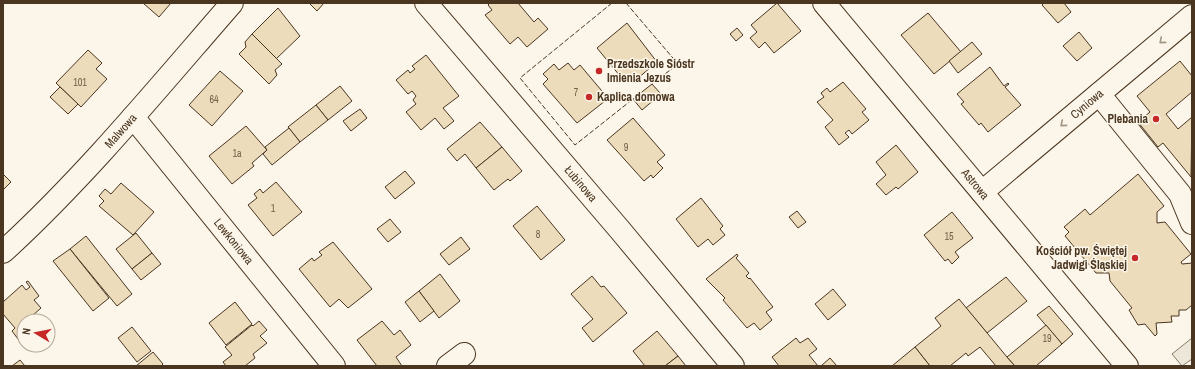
<svg xmlns="http://www.w3.org/2000/svg" width="1195" height="369" font-family="'Archivo Narrow',sans-serif">
<rect width="100%" height="100%" fill="#fbf6e9"/>
<path fill="#ede7d9" stroke="#887966" d="M1192,338v21l-10,7 -10,-12z"/>
<g fill="#ecdcbc" stroke="#4a3520">
<path d="M143,3h28l-12,14z"/>
<path d="M309,3h15l-7,8z"/>
<path d="M490,3h28l16,19 4,-4 10,11 -21,18 -9,-10 -8,7 -25,-29 7,-5 -4,-5z"/>
<path d="M777,3l24,28 -27,22 -9,-11 -6,6 -9,-10 7,-6 -6,-7z"/>
<path d="M1044,3h20l7,9 -13,11 -16,-18z"/>
<path d="M278,8l22,28 -24,23 -24,-25z"/>
<path d="M928,13l33,39 -27,22 -33,-39z"/>
<path d="M627,23l30,39 -20,17 -3,-4 -9,7 -28,-34z"/>
<path d="M737,28l6,7 -7,6 -6,-7z"/>
<path d="M1079,32l13,16 -15,13 -14,-15z"/>
<path d="M252,34l30,30 -7,6 2,5 -8,9 -30,-30 7,-7 -1,-5z"/>
<path d="M972,42l10,12 -24,19 -9,-12z"/>
<path d="M88,50l14,13 -6,6 11,10 -26,28 -25,-24z"/>
<path d="M426,55l33,41 -16,12 11,13 -10,8 -9,-11 -14,12 -15,-18 10,-8 -3,-4 3,-4 -4,-5 -4,3 -12,-14 12,-10 2,3 5,-4 -3,-3z"/>
<path d="M1180,61l12,15v16l-26,22 12,15 14,-12 -1,60 -28,-34 -5,4 -20,-25 12,-10 -13,-16z"/>
<path d="M568,63l6,7 6,-5 27,32 -4,2 2,2 -28,22 -34,-39 5,-5 -5,-5 11,-10 5,6z"/>
<path d="M990,67l14,19 4,-3 1,1 -4,3 16,18 -33,27 -7,-9 -2,2 -18,-21 3,-2 -7,-8z"/>
<path d="M220,71l23,20 -31,35 -23,-21z"/>
<path d="M843,82l23,27 -4,3 7,8 -17,14 -3,-4 -4,3 4,4 -10,8 -14,-18 8,-7 -16,-18 7,-5 -3,-4 6,-5 3,4z"/>
<path d="M652,84l9,10 -19,16 -9,-11z"/>
<path d="M340,86l12,15 -24,19 -12,-15z"/>
<path d="M60,87l18,17 -10,10 -18,-17z"/>
<path d="M316,105l12,15 -28,22 -12,-15z"/>
<path d="M360,109l7,9 -16,13 -8,-10z"/>
<path d="M633,118l32,37 -8,7 6,6 -10,10 -2,-3 -7,6 -37,-41z"/>
<path d="M480,122l22,25 -26,21 -11,-14 -8,7 -10,-12z"/>
<path d="M246,126l21,24 -15,13 2,3 -22,18 -23,-28z"/>
<path d="M289,128l11,14 -28,23 -9,-11 4,-4 -2,-3z"/>
<path d="M896,145l22,27 -20,17 -2,-2 -10,8 -10,-11 10,-9 -10,-13z"/>
<path d="M502,147l20,24 -12,10 -2,-2 -14,11 -18,-22z"/>
<path d="M405,171l10,12 -20,16 -10,-12z"/>
<path d="M3,174l8,8 -8,8z"/>
<path d="M1138,174l26,32 -7,6v11l8,-1 26,32 -10,8 1,2 10,-1v42l-6,5h-7v6h-8l1,6 -16,1 1,11 -2,2 -10,-12 -7,1 -9,-15 3,-2 -22,-27 -1,-8h-13l-31,-37 4,-4 -5,-5 21,-18 5,6z"/>
<path d="M276,182l26,30 -29,24 -25,-31 9,-7 -3,-4 6,-5 3,4z"/>
<path d="M121,183l33,29 -21,23 -34,-29 5,-5 -5,-5 6,-7 6,5z"/>
<path d="M701,198l22,28 -3,3 5,6 -12,10 -5,-6 -10,8 -22,-28z"/>
<path d="M537,206l28,34 -24,20 -28,-34z"/>
<path d="M797,211l9,11 -8,6 -9,-11z"/>
<path d="M952,212l21,26 -18,14 4,5 -7,7 -4,-5 -3,2 -21,-26z"/>
<path d="M390,219l11,13 -13,10 -11,-13z"/>
<path d="M136,233l16,20 -20,16 -16,-20z"/>
<path d="M86,236l46,58 -15,12 -47,-57z"/>
<path d="M461,237l9,12 -21,16 -9,-11z"/>
<path d="M333,242l39,47 -24,19 -9,-9 -9,8 -31,-38 13,-11 2,3 8,-6 -3,-3z"/>
<path d="M70,249l39,49 -16,13 -40,-50z"/>
<path d="M152,253l9,11 -20,16 -9,-11z"/>
<path d="M737,254l1,2 -2,2 13,15 -3,3 3,3 1,-1 23,29 -7,5 6,8 -12,10 -6,-7 -7,5 -24,-28 2,-2 -19,-19z"/>
<path d="M440,274l20,27 -21,17 -20,-27z"/>
<path d="M592,276l9,11 3,-1 23,27 -34,29 -11,-14 11,-9 -22,-25z"/>
<path d="M1006,277l21,24 -40,32 -21,-25z"/>
<path d="M28,281l11,15 -5,4 7,8 -9,8 4,5h-12v24h9l-3,2h-6l-12,-16 3,-3 -12,-14v-12l19,-17 4,5 4,-3 -4,-5z"/>
<path d="M833,289l13,16 -18,15 -13,-16z"/>
<path d="M419,291l15,20 -14,11 -15,-20z"/>
<path d="M959,299l48,58 8,9h-19l-16,-19 -12,9 -2,-3 -16,13h-20l-15,-19 26,-21 -6,-8z"/>
<path d="M235,302l17,22 -26,21 -17,-22z"/>
<path d="M1049,306l24,28 -11,10 -25,-29z"/>
<path d="M259,321l8,9 -7,6 7,7 -14,11 2,4 -10,8h-19l-3,-4 9,-7 -7,-8 27,-22 1,1z"/>
<path d="M382,321l12,14 6,-5 11,15 -15,12 6,9h-25l-20,-26z"/>
<path d="M1046,325l16,19 -26,22h-21l-8,-9z"/>
<path d="M132,327l19,24 -14,11 -19,-24z"/>
<path d="M657,331l21,25 -13,10h-20l-12,-15z"/>
<path d="M796,338l4,5 8,-5 9,11 -8,6 9,11h-39l-7,-9z"/>
<path d="M915,347l15,19h-38z"/>
<path d="M153,352l10,12 -2,2h-25z"/>
<path d="M678,356l8,10h-21z"/>
<path d="M830,358l7,8h-16z"/>
<path d="M20,360l5,6h-13z"/>
</g>
<g fill="none" stroke-linecap="round" stroke-linejoin="round">
<g stroke="#4a3520" stroke-width="24">
<g id="minor">
<path id="s1" d="M426,3l194,227 113,136"/>
<path id="s2" d="M824,3l303,363"/>
<path d="M1099,94l81,100 12,29"/>
<path id="s3" d="M133,117l201,249"/>
<path id="s4" d="M982,192l210,-176"/>
<path id="s5" d="M3,252c83,-76 155,-164 229,-249"/>
<path d="M448,366l16,-12"/>
</g>
</g>
<use href="#minor" stroke="#fbf6e9" stroke-width="22"/>
<g stroke="#4a3520" stroke-width="1" stroke-dasharray="5 2" stroke-linecap="butt">
<path d="M612,3l-92,75 55,67 58,-46"/>
<path d="M626,3l52,61 -26,20"/>
</g>
</g>
<defs><path id="oneway-chevron" d="M-2-3.5L2.5 0L-2 3.5" fill="none" stroke-width="1.6" stroke-linecap="round" stroke-linejoin="round"/></defs>
<g stroke="#a29684">
<use href="#oneway-chevron" transform="translate(1162 41) rotate(140)"/>
<use href="#oneway-chevron" transform="translate(1063 124) rotate(140)"/>
</g>
<g fill="#c62828" stroke="#fbf6e9" stroke-width="1.5">
<circle cx="599" cy="71" r="4"/>
<circle cx="589" cy="97" r="4"/>
<circle cx="1156" cy="119" r="4"/>
<circle cx="1135" cy="258" r="4"/>
</g>
<g text-anchor="middle" stroke-width="3" stroke-linejoin="round" paint-order="stroke">
<g font-size="10" fill="#725f47">
<text x="80" y="86">101</text>
<text x="576" y="96">7</text>
<text x="214" y="103">64</text>
<text x="626" y="151">9</text>
<text x="237" y="157">1a</text>
<text x="273" y="212">1</text>
<text x="538" y="238">8</text>
<text x="949" y="240">15</text>
<text x="1047" y="342">19</text>
</g>
<g font-size="12" font-weight="bold" fill="#4a3520" stroke="#fbf6e9" text-anchor="start">
<text x="607" y="68">Przedszkole Sióstr<tspan x="607" dy="14">Imienia Jezus</tspan></text>
<text x="597" y="101">Kaplica domowa</text>
<text x="1148" y="123" text-anchor="end">Plebania</text>
<text x="1127" y="255" text-anchor="end">Kościół pw. Świętej<tspan x="1127" dy="14">Jadwigi Śląskiej</tspan></text>
</g>
<g font-size="12" fill="#4a3520" stroke="#fbf6e9">
<text dy="4" stroke="none"><textPath href="#s4" startOffset="137">Cyniowa</textPath></text>
<text dy="4" stroke="none"><textPath href="#s5" startOffset="169">Malwowa</textPath></text>
<text dy="4" stroke="none"><textPath href="#s1" startOffset="238">Łubinowa</textPath></text>
<text dy="4" stroke="none"><textPath href="#s2" startOffset="236">Astrowa</textPath></text>
<text dy="4" stroke="none"><textPath href="#s3" startOffset="160">Lewkoniowa</textPath></text>
</g>
</g>
<rect width="1195" height="369" fill="none" stroke="#4a3520" stroke-width="8"/>
<g transform="translate(36 333) rotate(280)"><circle r="19" fill="#fbf6e9" stroke="#b4a999"/>
<path d="M0-3L7 15L0 10L-7 15Z" fill="#c62828"/>
<text y="-6" font-size="11" font-weight="bold" text-anchor="middle" fill="#4a3520">N</text>
</g>
</svg>
